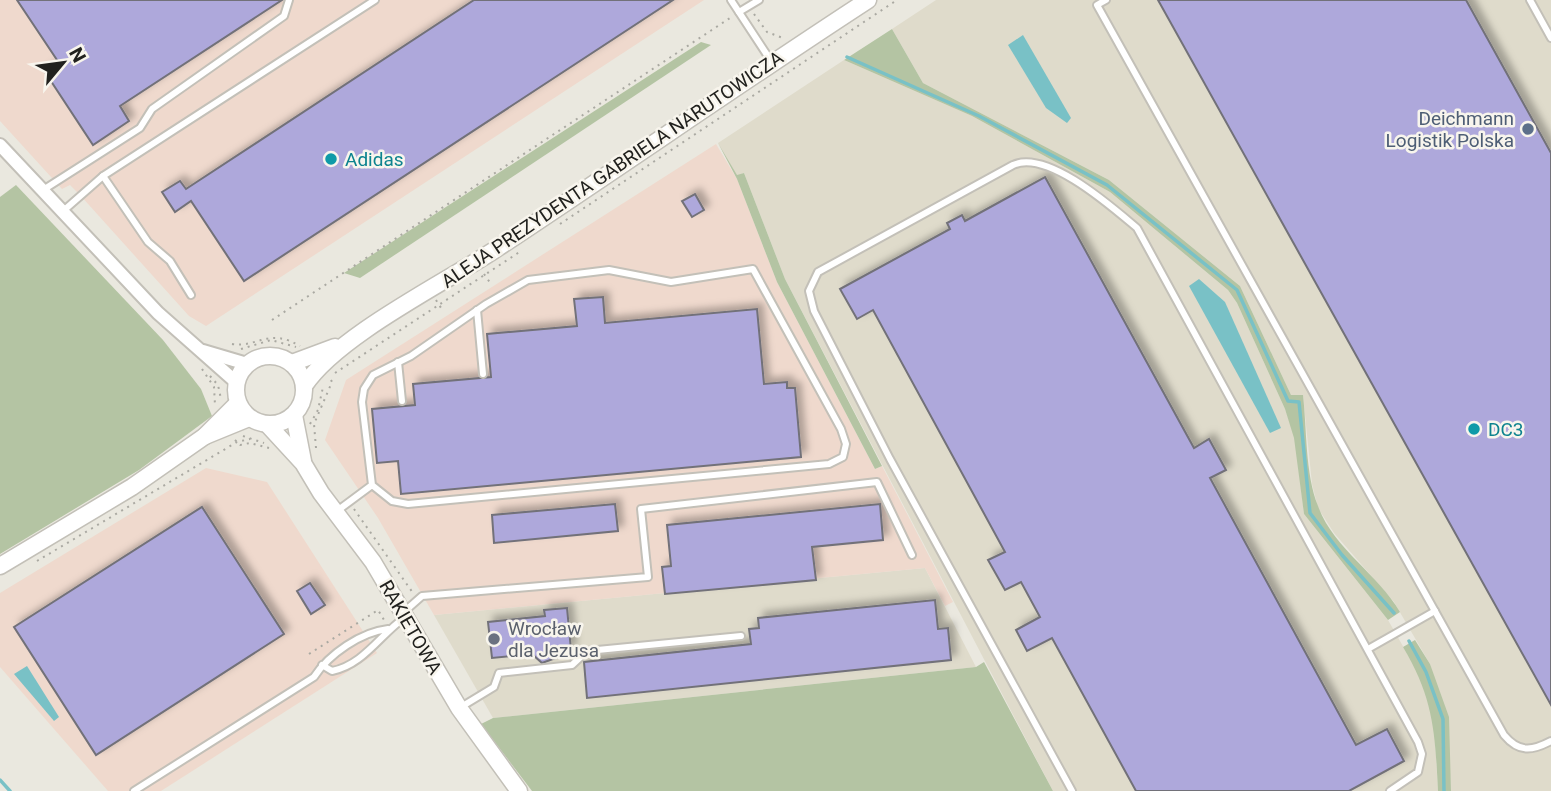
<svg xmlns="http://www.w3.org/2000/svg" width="1551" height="791" font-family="Roboto,sans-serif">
<defs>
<filter id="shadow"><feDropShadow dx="5.5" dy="-5.5" stdDeviation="3.5" flood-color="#0004"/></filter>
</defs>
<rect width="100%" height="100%" fill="#eae8df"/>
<g fill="#dfdbcb">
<path d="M936,0h615v791h-100l-2,-33 -19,-94 -36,-62 -60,-69 -16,-25 -6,-24 -9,-89h-12l-51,-109 -131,-106 -186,-97 -31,-54z"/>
<path d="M844,60l128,56 138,76 118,98 9,13 48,106 10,29 9,76 84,106 32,56 14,45 4,70h-385l-268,-512 -41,-106 -7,3 -19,-33z"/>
<path d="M925,568l51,99 -483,51 -59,-103z"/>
</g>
<g fill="#efd9cd">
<path d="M0,0h704l-498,326 -17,-10 -109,-121 -10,-10 -8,4 -62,-68z"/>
<path d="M716,144l21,35 40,103 98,187 7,-3 71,136 -8,4 -20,-38 -491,47 -56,-97 -53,-78 21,-60z"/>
<path d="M206,468l61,14 110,171 -216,138h-53l-108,-124v-74z"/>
</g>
<g fill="#b4c4a3">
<path d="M892,29l31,54 186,97 131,106 51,109h12c4,35 2,78 15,111 15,42 60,68 82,106l-12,8 -84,-106 -10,-76 -9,-29 -48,-106 -9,-13 -118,-98 -138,-76 -128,-56z"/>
<path d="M701,42l10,3 -351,233 -16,-5z"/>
<path d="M718,143l19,32 7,-2 41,106 97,187 -7,3 -98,-187 -40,-103z"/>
<path d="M16,185l147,155 38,49 11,27 -73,54 -139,84v-357z"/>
<path d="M1415,640l15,24 19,53 2,74h-13c-3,-58 -4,-92 -35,-144z"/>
<path d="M984,662l69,129h-521l-51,-67 12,-6 483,-51z"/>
</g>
<g fill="#79c1c6">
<path d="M1023,35l48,83 -4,5 -21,-15 -38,-63z"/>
<path d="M1199,279l26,23 56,126 -11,5 -81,-147z"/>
<path d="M27,666l32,51 -5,4 -40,-47z"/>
</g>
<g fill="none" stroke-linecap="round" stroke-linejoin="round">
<g stroke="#79c1c6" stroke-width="3.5">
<path d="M847,57l132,59 128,69 130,105 51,111 11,1 11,111 32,42 52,58"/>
<path d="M1409,641l17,31 17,47 1,72"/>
<path d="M0,780l10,11"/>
</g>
</g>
<g fill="#aea8db" stroke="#727179" stroke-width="2" filter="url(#shadow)">
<path d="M17,0h265l-162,106 9,15 -36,24 -48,-73 14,-9z"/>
<path d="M474,0h199l-429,281 -53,-80 -16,11 -13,-20 18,-11 6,8z"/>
<path d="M1158,0h308l85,153v552z"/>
<path d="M1045,177l149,271 15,-9 17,31 -16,8 146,267 31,-16 17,32 -55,30h-213l-84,-153 -25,13 -11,-21 24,-13 -19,-35 -16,8 -17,-30 17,-8 -132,-242 -16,9 -17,-30 110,-60 -3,-6 15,-8 3,6z"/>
<path d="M695,194l9,16 -12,7 -10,-16z"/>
<path d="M603,297l2,26 152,-14 7,75 23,-2v6h8l6,69 -400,37 -3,-33 -21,2 -5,-54 43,-4 -2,-21 78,-7 -4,-43 90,-8 -3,-27z"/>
<path d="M615,504l3,27 -124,12 -2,-28z"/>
<path d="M880,504l3,36 -71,7 4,33 -151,14 -3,-27 9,-1 -4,-41z"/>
<path d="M202,507l82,127 -188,121 -82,-128z"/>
<path d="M310,583l15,22 -14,9 -14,-23z"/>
<path d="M935,600l3,29 10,-1 3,32 -364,38 -3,-36 167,-18 -2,-15 10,-1 -1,-10z"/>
<path d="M567,608l4,42 -10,1v5l-19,7 -10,-9 -40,4 -4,-36 57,-6 -1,-6z"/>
</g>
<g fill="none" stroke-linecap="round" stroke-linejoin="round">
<g stroke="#c3c0b8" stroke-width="10">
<g id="service">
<path d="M731,0l40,61"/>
<path d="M1106,0l-9,5 407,730c15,18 28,16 47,6"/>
<path d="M1530,0l21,38"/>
<path d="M739,12l20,-12"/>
<path d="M103,176l45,66 22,19 21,34"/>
<path d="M43,190l97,-62 12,-19 132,-93 5,-16"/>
<path d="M62,212l41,-36 272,-176"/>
<path d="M477,310l6,64"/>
<path d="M398,362l4,39"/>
<path d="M337,511l35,-26 -10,-83 2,-13 9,-14 38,-19 75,-52 42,-24 81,-10 62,12 82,-13 88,160 5,15 -3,13 -14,7 -421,40 -16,-3 -20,-16"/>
<path d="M405,611l17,-15 226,-19 -7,-68 236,-27 35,73"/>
<path d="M1368,649l67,-38"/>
<path d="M322,665l10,6c31,-6 48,-36 72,-53"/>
<path d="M461,707l33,-20 5,-14 73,-8 15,-14 154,-15"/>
<path d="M134,791l180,-114c15,-23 47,-45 74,-48"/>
<path d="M1072,791l-182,-332 -76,-148 -5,-20 9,-19 195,-107c34,-16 99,42 124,63l281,514 4,12 -4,18 -28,19"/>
</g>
</g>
<g stroke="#c3c0b8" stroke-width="16">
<g id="minor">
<path d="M0,145l158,168 78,69"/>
<path d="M203,351l44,13"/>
</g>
</g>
<g stroke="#c3c0b8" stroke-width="19">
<g id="tertiary">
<circle cx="270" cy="390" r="34"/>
<path d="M292,363l43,-16"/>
<path d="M304,386c32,-49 138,-102 189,-135 126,-83 249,-169 375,-251"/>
<path d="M294,415l9,46"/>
<path d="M268,425l35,38 18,30 52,69 86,146 60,83"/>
<path d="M205,436l44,-18"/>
<path d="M0,566l132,-79 73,-51 33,-33"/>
</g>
</g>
<g stroke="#aaa9a2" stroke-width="2" stroke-dasharray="2 5" stroke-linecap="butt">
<path d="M754,14l13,18 16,6"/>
<path d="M560,224l337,-224"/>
<path d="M484,274l7,10"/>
<path d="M436,300l7,11"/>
<path d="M272,320l458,-302"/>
<path d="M232,344c26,4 36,-17 68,2"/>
<path d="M241,349l30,-9 25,7"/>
<path d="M202,369l12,18 1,18"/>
<path d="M335,373l186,-122"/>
<path d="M210,376l8,9 3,14"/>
<path d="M310,424l8,-14 5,-23"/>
<path d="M243,436l21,7"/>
<path d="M235,440l5,5 10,-2 19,5"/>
<path d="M316,448l-2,-24 18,-42 -2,-4"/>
<path d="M354,509l59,84"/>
<path d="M37,561l200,-119 13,-3"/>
<path d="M309,654l69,-44 6,10"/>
</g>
<use href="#service" stroke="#fff" stroke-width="6"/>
<use href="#minor" stroke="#fff" stroke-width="12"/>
<use href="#tertiary" stroke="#fff" stroke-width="16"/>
</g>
<circle fill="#5c6f8a" stroke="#f8f5ed" stroke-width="2.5" cx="1528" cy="129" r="7"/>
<g fill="#0f9aa8" stroke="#f8f5ed" stroke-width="2.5">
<circle cx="331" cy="159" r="7"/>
<circle cx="1474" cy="429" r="7"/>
</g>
<circle fill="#6b7280" stroke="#f8f5ed" stroke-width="2.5" cx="494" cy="639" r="7"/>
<g text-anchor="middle" stroke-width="5" stroke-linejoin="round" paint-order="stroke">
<g font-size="19" fill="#4e5e75" stroke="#f8f5ed" text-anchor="end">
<text x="1514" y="125">Deichmann<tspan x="1514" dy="22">Logistik Polska</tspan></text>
</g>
<g font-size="19" fill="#0d838f" stroke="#f8f5ed" text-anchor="start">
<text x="345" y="166">Adidas</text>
<text x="1488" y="436">DC3</text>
</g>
<g font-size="19" fill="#21211e" stroke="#f8f5ed">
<text transform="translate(612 169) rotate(-34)" y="7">ALEJA PREZYDENTA GABRIELA NARUTOWICZA</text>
<text transform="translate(411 627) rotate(60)" y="7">RAKIETOWA</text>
</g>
<g font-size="19" fill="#5b616d" stroke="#f8f5ed" text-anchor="start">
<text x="508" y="635">Wrocław<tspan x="508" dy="22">dla Jezusa</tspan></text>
</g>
</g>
<g transform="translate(63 63) rotate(61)" stroke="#f8f5ed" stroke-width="5" paint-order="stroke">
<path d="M0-5L12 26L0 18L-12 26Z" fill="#21211e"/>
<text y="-10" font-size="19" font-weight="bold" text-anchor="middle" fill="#21211e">N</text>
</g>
</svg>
